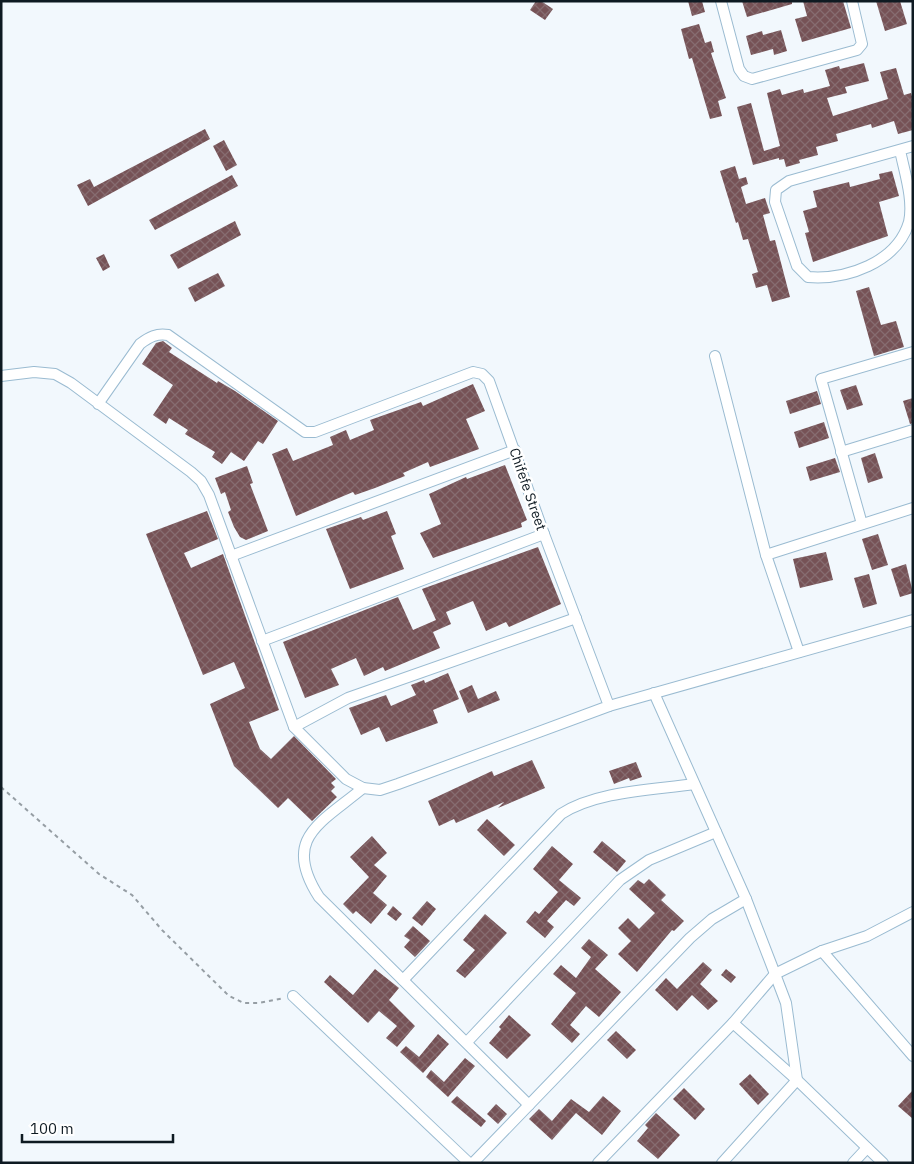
<svg xmlns="http://www.w3.org/2000/svg" width="914" height="1164" font-family="'IBM Plex Sans',sans-serif">
<defs>
<pattern id="building-cross-hatch" width="8" height="8" patternUnits="userSpaceOnUse" patternTransform="scale(1.25)"><rect width="8" height="8" fill="#765256"/><path d="M0 0l8 8M0 8l8-8" fill="none" stroke="#866c70"/></pattern>
</defs>
<rect width="100%" height="100%" fill="#f2f8fd"/>
<g fill="url(#building-cross-hatch)">
<path d="M536,1h5l12,8 -8,11 -15,-10z"/>
<path d="M688,1h14l3,11 -13,4z"/>
<path d="M742,1h50v3l-45,13z"/>
<path d="M803,1h40l8,27 -49,14 -7,-23 12,-3z"/>
<path d="M876,1h24l7,23 -22,7z"/>
<path d="M699,24l6,19 6,-2 3,11 -3,1 15,45 -8,3 4,15 -12,3 -18,-61 -3,1 -8,-30z"/>
<path d="M781,30l6,21 -13,4 -1,-6 -22,6 -5,-19 16,-5 1,4z"/>
<path d="M864,63l5,18 -24,6 2,6 -20,5 6,18 55,-17 -8,-27 16,-4 8,27 7,-2 2,7v30l-15,4 -4,-13 -22,7 -1,-4 -35,10 2,7 -22,6 2,8 -19,5 1,3 -14,4 -2,-8 -5,1v-2l-26,7 -16,-58 14,-4 13,48 16,-5 -13,-53 13,-4 2,6 21,-6 1,4 26,-7 -5,-16 14,-4 1,3z"/>
<path d="M205,129l5,10 -122,67 -11,-21 13,-6 4,8z"/>
<path d="M224,140l13,25 -11,6 -13,-25z"/>
<path d="M735,166l4,13 7,-2 2,7 -7,3 5,17 19,-6 5,15 -7,2 7,26 5,-1 15,57 -18,5 -5,-17 -11,3 -4,-14 6,-2 -10,-33 -5,1 -5,-18 -2,1 -16,-52z"/>
<path d="M892,171l7,25 -20,6 9,34 -75,26 -8,-29 4,-1 -6,-21 14,-4 -4,-16 36,-9 1,5 30,-8 -1,-5z"/>
<path d="M232,175l6,11 -83,44 -6,-10z"/>
<path d="M235,221l6,14 -63,34 -8,-14z"/>
<path d="M104,254l6,13 -7,4 -7,-13z"/>
<path d="M218,273l7,13 -30,16 -7,-14z"/>
<path d="M869,287l12,38 15,-4 8,26 -30,9 -18,-65z"/>
<path d="M163,341l9,7 -3,4 48,31 1,-2 17,10 43,30 -15,23 -5,-3 -14,20 -13,-9 -9,12 -10,-7 3,-5 -30,-18 3,-4 -19,-12 -3,6 -13,-9 20,-30 -31,-21 14,-21z"/>
<path d="M473,384l12,27 -19,8 13,30 -49,18 -2,-5 -25,11 2,3 -30,12 -20,7 -2,-3 -57,24 -24,-62 15,-6 6,13 40,-16 -3,-8 16,-7 4,10 24,-10 -4,-10 51,-18 2,4z"/>
<path d="M856,385l7,20 -16,5 -7,-20z"/>
<path d="M817,391l4,13 -31,10 -4,-13z"/>
<path d="M913,398v25l-3,1 -7,-23z"/>
<path d="M824,422l5,16 -30,10 -5,-16z"/>
<path d="M875,453l8,25 -15,5 -7,-25z"/>
<path d="M835,458l5,14 -30,9 -4,-14z"/>
<path d="M505,465l22,55 -6,3 1,4 -89,31 -13,-25 21,-9 -12,-30 37,-17 1,2z"/>
<path d="M247,466l6,17 -3,1 18,47 -22,9 -6,-3 -6,-10 -6,-15 3,-2 -6,-18 -4,2 -6,-16z"/>
<path d="M207,511l11,28 -34,14 7,15 32,-14 56,156 -30,12 11,27 11,10 23,-23 42,43 -5,4 4,4 -4,4 6,6 -25,24 -24,-23 -10,10 -44,-42 -24,-62 35,-16 -11,-26 -31,13 -57,-141z"/>
<path d="M387,511l9,23 -5,2 13,33 -54,20 -24,-60 35,-12 2,3z"/>
<path d="M878,534l10,31 -16,5 -10,-31z"/>
<path d="M538,547l23,57 -52,23 -3,-5 -20,9 -13,-30 -27,11 5,12 -18,8 7,16 -55,23 -2,-4 -19,9 -8,-18 -25,11 8,16 -34,13 -22,-56 115,-45 15,33 23,-10 -14,-31z"/>
<path d="M826,552l7,28 -33,8 -7,-29z"/>
<path d="M906,564l7,29 -13,4 -9,-28z"/>
<path d="M869,574l8,30 -14,4 -9,-30z"/>
<path d="M448,673l11,26 -26,11 5,13 -52,19 -7,-15 -18,8 -12,-27 37,-13 5,11 25,-11 -5,-10 13,-5 1,3z"/>
<path d="M472,685l6,14 18,-8 4,9 -32,13 -9,-22z"/>
<path d="M532,760l13,28 -47,20 6,-6 -48,21 -2,-4 -15,7 -11,-25 64,-30 2,5z"/>
<path d="M636,762l6,15 -12,4 -1,-3 -15,6 -5,-13z"/>
<path d="M487,819l28,26 -11,11 -27,-26z"/>
<path d="M372,836l15,17 -13,12 13,11 -14,17 14,12 -16,19 -15,-13 -3,3 -10,-10 26,-27 -19,-20z"/>
<path d="M602,841l24,20 -9,11 -24,-20z"/>
<path d="M552,846l21,18 -14,16 22,18 -7,8 -8,-6 -19,21 7,6 -9,11 -19,-16 9,-11 4,3 19,-22 -25,-23z"/>
<path d="M649,879l17,16 -5,5 23,21 -10,10 -2,-1 -35,42 -19,-18 13,-13 -13,-13 10,-10 11,11 16,-16 -26,-24 9,-9 6,4z"/>
<path d="M427,901l9,8 -14,17 -10,-8z"/>
<path d="M393,906l9,8 -6,7 -9,-7z"/>
<path d="M485,914l22,19 -42,45 -9,-7 19,-21 -12,-10z"/>
<path d="M413,926l17,15 -15,16 -11,-10 6,-7 -6,-4z"/>
<path d="M589,939l19,16 -13,14 26,23 -22,25 -13,-11 -16,19 10,9 -8,9 -21,-19 25,-31 -23,-19 8,-9 15,13 15,-21 -10,-9z"/>
<path d="M703,962l9,8 -12,14 18,17 -10,9 -16,-15 -15,16 -22,-21 11,-12 11,11z"/>
<path d="M375,969l24,19 -10,12 26,26 -18,21 -11,-9 11,-12 -18,-15 -11,12 -44,-41 6,-7 23,20z"/>
<path d="M726,969l10,8 -5,6 -10,-8z"/>
<path d="M509,1015l22,20 -24,24 -18,-16 12,-14 -2,-2z"/>
<path d="M616,1031l20,19 -9,9 -20,-19z"/>
<path d="M438,1034l11,10 -26,29 -23,-21 6,-6 13,11z"/>
<path d="M465,1058l10,8 -27,31 -22,-20 5,-7 13,12z"/>
<path d="M750,1074l19,20 -11,11 -19,-21z"/>
<path d="M684,1088l21,21 -10,11 -22,-21z"/>
<path d="M913,1090v29l-15,-13z"/>
<path d="M457,1096l29,25 -5,6 -30,-25z"/>
<path d="M603,1096l18,15 -19,24 -26,-22 -24,27 -23,-21 10,-10 13,12 19,-22 18,13z"/>
<path d="M496,1104l11,10 -9,10 -11,-10z"/>
<path d="M656,1113l24,22 -22,24 -21,-18 11,-13 -3,-3z"/>
</g>
<g fill="none" stroke-linecap="round" stroke-linejoin="round">
<g stroke="#9abbd1" stroke-width="12">
<g id="minor">
<path d="M721,1l18,68 5,7 8,3 105,-29 5,-6 -10,-43"/>
<path d="M900,150c4,21 14,50 9,72 -12,41 -63,58 -101,55l-11,-11 -22,-64 1,-12 13,-9 124,-35"/>
<path d="M715,356l51,199"/>
<path d="M1,376l33,-4 21,2 16,9 120,89 10,9 8,14 85,232 52,52 17,9 17,2 18,-6 211,-78 -65,-172 -55,-153 -7,-7 -9,-2 -158,60h-10l-137,-97c-11,-2 -19,2 -28,9l-42,60"/>
<path d="M841,452l72,-22"/>
<path d="M862,524l-41,-145 92,-27"/>
<path d="M231,556l284,-106"/>
<path d="M262,641l282,-107"/>
<path d="M799,652l-33,-97 147,-47"/>
<path d="M654,693l92,206 29,75 11,29 11,77 -75,83"/>
<path d="M609,706l304,-86"/>
<path d="M294,727l54,-29 228,-80"/>
<path d="M363,788c-42,35 -82,50 -44,109l210,208"/>
<path d="M822,951l91,105"/>
<path d="M403,980l158,-166c36,-23 92,-24 133,-30"/>
<path d="M293,996l176,167"/>
<path d="M733,1023l64,57 86,83"/>
<path d="M467,1042l153,-162 29,-20 67,-28"/>
<path d="M473,1163l217,-225 22,-19 34,-20"/>
<path d="M598,1163l135,-140 42,-49 47,-23 45,-15 46,-24"/>
<path d="M853,1163l14,-15"/>
</g>
</g>
<path stroke="#969ea4" stroke-width="2" stroke-dasharray="4 4" stroke-linecap="butt" d="M1,787l98,87 33,21 30,35 67,66 15,7h15l25,-5"/>
<use href="#minor" stroke="#fff" stroke-width="10"/>
</g>
<g text-anchor="middle" stroke-width="5" stroke-linejoin="round" paint-order="stroke">
<g font-size="14" fill="#0e1a22" stroke="#fff">
<text transform="translate(528 489) rotate(71)" y="5">Chifefe Street</text>
</g>
</g>
<rect width="914" height="1164" fill="none" stroke="#0e1a22" stroke-width="5"/>
<path d="M22 1134v8h151v-8" fill="none" stroke="#0e1a22" stroke-width="2.5"/>
<text x="30" y="1134" font-size="15" fill="#0e1a22" stroke="#ffffff" stroke-width="4" paint-order="stroke">100 m</text>
</svg>
